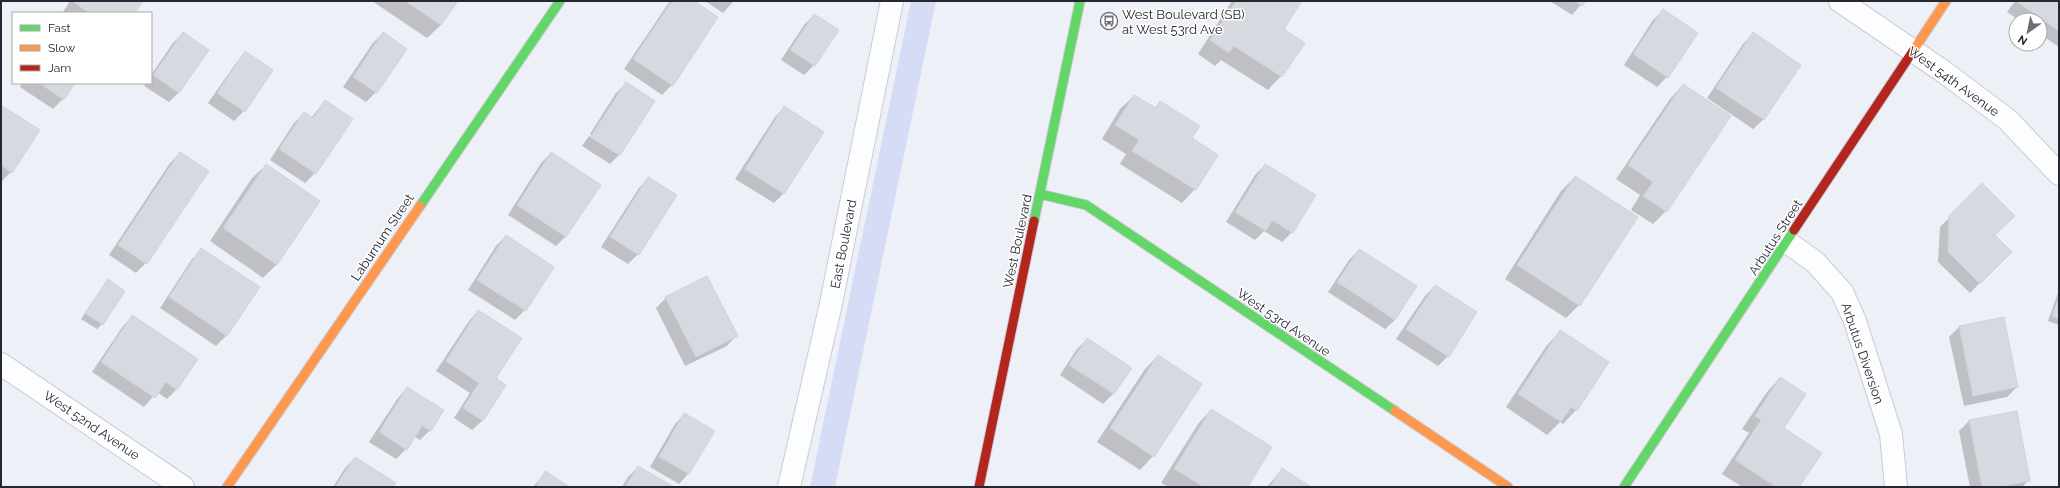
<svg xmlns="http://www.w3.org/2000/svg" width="2060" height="488" font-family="Raleway,sans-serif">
<rect width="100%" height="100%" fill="#eef0f7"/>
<path fill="#d7dcf6" d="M911,1h25l-101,486h-25z"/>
<g fill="#0003">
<path d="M70,1h72l-8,12h-69l-2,-1z"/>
<path d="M372,1h85l-16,24 -14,13z"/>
<path d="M670,1h22l-20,84 -10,10 -38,-26z"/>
<path d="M705,1h29l-11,12z"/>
<path d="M1232,1h69l-19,28 21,14 -22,33 -13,14 -47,-30 -6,6 -17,-12z"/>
<path d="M1550,1h34l-12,14z"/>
<path d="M2015,1h44v46l-19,-13v-14h-21l-12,-8z"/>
<path d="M1663,11l4,66 -10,10 -33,-22 29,-45z"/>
<path d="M814,15v50l-10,10 -23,-15 23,-35z"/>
<path d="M183,33l-4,59 -10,10 -25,-16 2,-3h5v-8l22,-32z"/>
<path d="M383,33l-7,59 -10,10 -23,-15 30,-44z"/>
<path d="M1753,34l47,31 -37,55 -10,9 -46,-31 36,-54z"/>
<path d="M246,53l-2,58 -10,10 -26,-18 28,-40z"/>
<path d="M23,83h51l-11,16 -10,10 -33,-22z"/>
<path d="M626,84l-6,70 -10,10 -28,-18 7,-10 30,19v-2l-29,-19 26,-41z"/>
<path d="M1683,85l-17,126 -13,13 -22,-14 9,-15 -24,-16 54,-80z"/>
<path d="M1134,96l20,13 7,-7 30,37 4,50 -13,14 -62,-39 6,-10 -24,-15 18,-30z"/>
<path d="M325,101l27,18 -37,54 -10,10 -35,-23 24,-37 10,-10 7,5z"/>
<path d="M1,106l10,66 -10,10z"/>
<path d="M784,108v85l-10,10 -39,-24 40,-62z"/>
<path d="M180,153l-34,110 -10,10 -27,-18 61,-92z"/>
<path d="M551,153l15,83 -10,10 -48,-31 33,-52z"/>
<path d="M266,165l11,99 -14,14 -53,-37 42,-63z"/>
<path d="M1265,165l50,31 -23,36 -10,10 -18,-11 -9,9 -29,-18 29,-47z"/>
<path d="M1575,177l4,128 -13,13 -61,-39 56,-88z"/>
<path d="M649,178l27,17 -38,59 -10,10 -27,-17 38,-59z"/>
<path d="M1982,185l11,50 17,17 -40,41 -32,-31 2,-35z"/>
<path d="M506,236l47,31 -28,43 -10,10 -47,-30 28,-44z"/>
<path d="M202,250l57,38 -33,48 -10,10 -56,-38 32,-49z"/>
<path d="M1359,250l36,70 -10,9 -57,-37 21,-32z"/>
<path d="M108,281l-6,43 -5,5 -16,-10z"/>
<path d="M1435,286l13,70 -10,10 -42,-27 29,-43z"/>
<path d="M2059,290v35l-11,-4z"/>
<path d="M666,298l70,38 -9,10 -42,20 -29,-58z"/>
<path d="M478,311l16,68 11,6 -23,36 -10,9 -18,-12 16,-25 -34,-22 33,-50z"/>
<path d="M133,316l44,73 -10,10 -10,-7 -13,15 -52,-35 31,-46z"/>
<path d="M1959,327l58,60 -10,10 -43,9 -15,-69z"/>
<path d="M1560,332l16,78 -13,14 -3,-2 -13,13 -41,-28 41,-62z"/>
<path d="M1087,339l43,29 -17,26 -10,10 -43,-29 17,-26z"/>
<path d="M1158,356l43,28 -48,72 -13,14 -43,-28 48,-73z"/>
<path d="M1780,378l3,50 15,59h-56l-20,-13 27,-41 -7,-4 25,-37z"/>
<path d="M407,388l23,42 -10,10 -6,-4 -8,13 -10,10 -27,-17 29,-44z"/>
<path d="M1211,410l36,77h-78l-8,-4 37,-59z"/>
<path d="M685,414l28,17 -25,43 -9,10 -29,-17 25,-43z"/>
<path d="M1969,421l60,59 -7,7h-52l-11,-56z"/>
<path d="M355,458l37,29h-59l12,-19z"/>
<path d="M638,467l34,20h-50l6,-10z"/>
<path d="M1282,469l27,18h-42z"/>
<path d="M545,473l23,14h-35z"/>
</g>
<g fill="#d7d9e0" stroke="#d1d2da">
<path d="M72,1h71l-8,12h-46z"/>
<path d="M405,1h53l-17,24z"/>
<path d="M672,1h22l24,16 -45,69 -40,-27z"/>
<path d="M1236,1h66l-18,28 21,14 -23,34 -48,-31 -5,7 -19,-13z"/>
<path d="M1574,1h12l-4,5z"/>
<path d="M2016,1h43v30z"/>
<path d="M1663,9l35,24 -30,45 -35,-24z"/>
<path d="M814,14l25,16 -24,36 -25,-16z"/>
<path d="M183,32l26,18 -30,43 -26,-18z"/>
<path d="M383,32l24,17 -30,44 -24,-16z"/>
<path d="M1753,32l48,33 -37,55 -48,-32z"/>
<path d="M245,51l28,19 -28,42 -28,-19z"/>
<path d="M626,82l29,19 -35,54 -29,-19z"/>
<path d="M39,83h36l-11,17z"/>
<path d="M1683,84l48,32 -64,96 -24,-16 10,-14 -25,-17z"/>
<path d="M1134,95l22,13 4,-7 40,25 -8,12 26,17 -22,35 -64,-39 7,-11 -24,-15z"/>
<path d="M325,100l28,19 -37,55 -37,-25 25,-37 9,6z"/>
<path d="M1,105l39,25 -28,43 -11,-8z"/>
<path d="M784,106l40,26 -40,62 -39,-25z"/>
<path d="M180,152l29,19 -62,93 -29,-19z"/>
<path d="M551,152l50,33 -35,52 -49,-32z"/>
<path d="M266,164l54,37 -43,64 -54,-37z"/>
<path d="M1265,164l51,31 -23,38 -21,-13 -6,11 -31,-19z"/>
<path d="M1575,176l63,41 -58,89 -63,-41z"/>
<path d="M648,177l29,18 -38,60 -29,-18z"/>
<path d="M1982,183l33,33 -20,19 17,17 -32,32 -32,-32 1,-36z"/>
<path d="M506,235l48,32 -28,44 -49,-31z"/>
<path d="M201,248l59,39 -33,49 -58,-39z"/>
<path d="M1359,249l58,37 -22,34 -58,-38z"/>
<path d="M707,276l31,60 -42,21 -31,-60z"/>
<path d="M108,279l17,12 -22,34 -18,-12z"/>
<path d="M1435,285l42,27 -28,45 -43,-28z"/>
<path d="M2059,297v22l-7,-3z"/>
<path d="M478,310l44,28 -26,40 10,7 -23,36 -20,-13 16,-25 -33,-22z"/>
<path d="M132,315l66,44 -21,31 -11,-8 -11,16 -54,-36z"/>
<path d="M2004,317l14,70 -45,9 -14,-70z"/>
<path d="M1560,330l49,32 -32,49 -6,-4 -10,15 -43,-28z"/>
<path d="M1087,338l45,30 -18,26 -45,-29z"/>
<path d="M1158,355l44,29 -48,73 -44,-29z"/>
<path d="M1780,377l26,17 -22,34 38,25 -23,34h-23l-41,-27 26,-40 -6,-4z"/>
<path d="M407,387l37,23 -13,21 -9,-5 -15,24 -28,-18z"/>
<path d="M1211,409l61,38 -24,40h-44l-30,-18z"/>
<path d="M2017,411l13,70 -32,6h-16l-13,-67z"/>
<path d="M684,413l31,18 -26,43 -30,-17z"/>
<path d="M355,457l41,26 -3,4h-58z"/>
<path d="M638,466l36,21h-49z"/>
<path d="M1282,468l29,19h-41z"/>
<path d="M545,471l25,16h-34z"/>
</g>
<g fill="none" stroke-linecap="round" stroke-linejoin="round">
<g stroke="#caccd4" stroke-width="24">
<g id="street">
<path d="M1840,1l104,71 64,48 51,54"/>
<path d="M1787,242l28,20 27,30 13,29 36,113 5,53"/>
<path d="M1,364l182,123"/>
<path d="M789,487l41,-179 62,-307"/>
</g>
</g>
<g stroke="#caccd4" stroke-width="11">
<g id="fast">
<path d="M1040,194l46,11 309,206"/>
<path d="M420,206l140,-205"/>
<path d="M1034,221l46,-220"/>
<path d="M1624,487l170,-257"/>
</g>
</g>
<g stroke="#caccd4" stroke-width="11">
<g id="slow">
<path d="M1913,51l33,-50"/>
<path d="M1395,411l113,76"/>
<path d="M227,487l193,-281"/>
</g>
</g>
<g stroke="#caccd4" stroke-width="11">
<g id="jam">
<path d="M1794,230l119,-179"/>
<path d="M979,487l55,-266"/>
</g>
</g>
<use href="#street" stroke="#fcfdfe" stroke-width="22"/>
<use href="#fast" stroke="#63d668" stroke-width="9"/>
<use href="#slow" stroke="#ff974d" stroke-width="9"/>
<use href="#jam" stroke="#b3261e" stroke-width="9"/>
</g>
<defs>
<g id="bus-ring" transform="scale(0.9)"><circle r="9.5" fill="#fff" stroke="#6c6d76" stroke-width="1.5"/><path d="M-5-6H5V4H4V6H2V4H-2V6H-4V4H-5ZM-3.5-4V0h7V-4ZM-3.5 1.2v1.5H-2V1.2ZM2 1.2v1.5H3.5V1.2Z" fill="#6c6d76"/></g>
</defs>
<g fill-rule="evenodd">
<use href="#bus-ring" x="1109" y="21"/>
</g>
<g text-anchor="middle" stroke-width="3" stroke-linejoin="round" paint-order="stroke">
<g font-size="13" fill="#262730" stroke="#fff" text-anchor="start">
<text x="1122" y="19">West Boulevard (SB)<tspan x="1122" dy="15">at West 53rd Ave</tspan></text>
</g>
<g font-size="13" fill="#262730" stroke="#fff">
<text transform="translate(1954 81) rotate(36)" y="5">West 54th Avenue</text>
<text transform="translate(382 237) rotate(-56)" y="5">Laburnum Street</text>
<text transform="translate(1775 237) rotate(-57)" y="5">Arbutus Street</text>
<text transform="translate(1017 241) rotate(-78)" y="5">West Boulevard</text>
<text transform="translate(843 244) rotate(-79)" y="5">East Boulevard</text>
<text transform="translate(1284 322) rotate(34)" y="5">West 53rd Avenue</text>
<text transform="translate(1863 353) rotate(71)" y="5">Arbutus Diversion</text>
<text transform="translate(92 425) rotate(34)" y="5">West 52nd Avenue</text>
</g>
</g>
<rect width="2060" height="488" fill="none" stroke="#262730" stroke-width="4"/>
<rect x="12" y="12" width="140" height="72" fill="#ffffff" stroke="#a8a9ac"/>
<rect x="20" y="25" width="20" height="6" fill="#63d668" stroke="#a8a9ac"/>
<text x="48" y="32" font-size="12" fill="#262730">Fast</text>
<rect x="20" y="45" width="20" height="6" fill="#ff974d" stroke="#a8a9ac"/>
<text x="48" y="52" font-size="12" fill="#262730">Slow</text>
<rect x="20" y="65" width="20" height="6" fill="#b3261e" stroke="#a8a9ac"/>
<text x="48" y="72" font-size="12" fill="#262730">Jam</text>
<g transform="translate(2028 32) rotate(213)"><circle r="19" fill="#ffffff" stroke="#a8a9ac"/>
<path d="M0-3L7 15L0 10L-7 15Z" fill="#6c6d76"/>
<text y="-6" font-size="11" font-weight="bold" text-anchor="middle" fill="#262730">N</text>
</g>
</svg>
